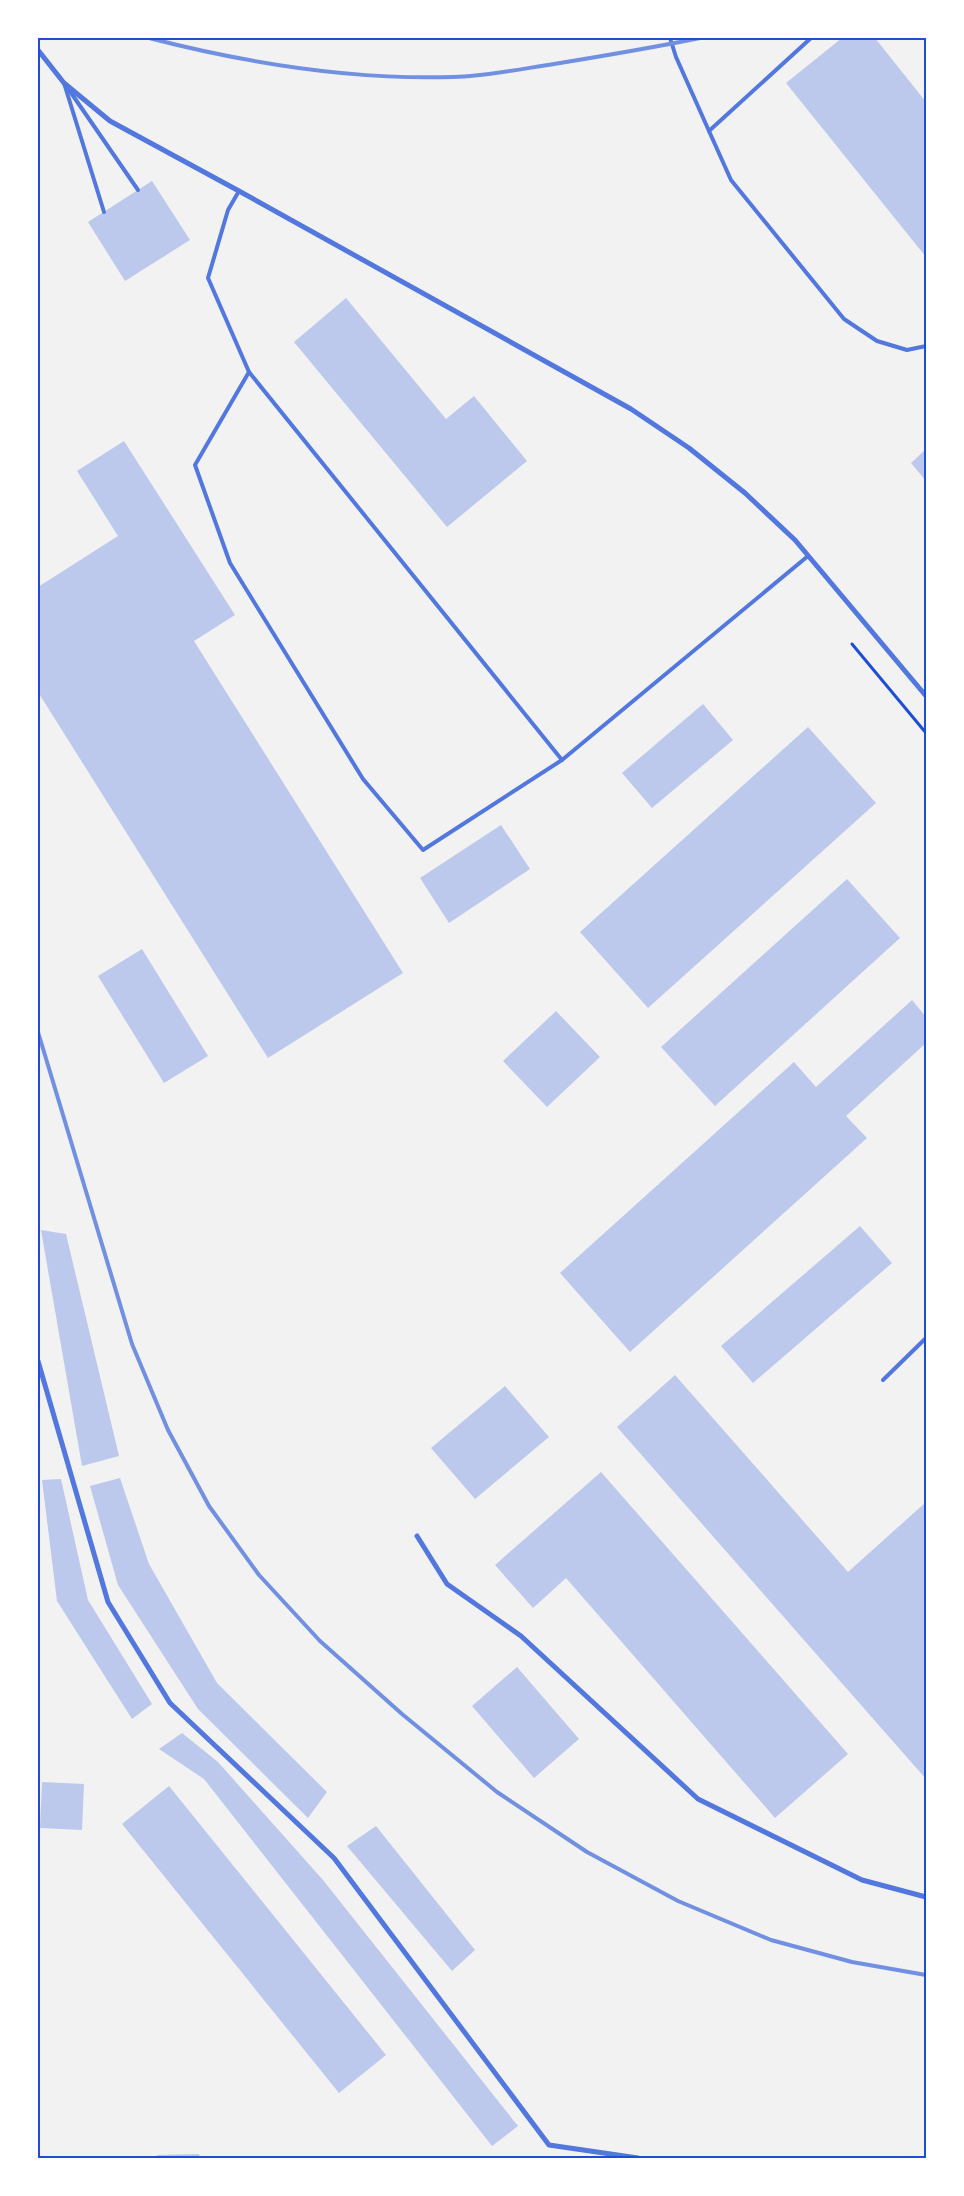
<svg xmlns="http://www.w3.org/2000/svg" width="964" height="2196" font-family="Helvetica,sans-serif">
<rect width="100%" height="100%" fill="#f2f2f2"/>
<g fill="#bdc9ec">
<path d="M842,38h33l51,64v155l-140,-174z"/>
<path d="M152,181l38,59 -65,41 -37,-59z"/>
<path d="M346,298l100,121 28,-23 53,65 -80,66 -153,-185z"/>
<path d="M124,441l111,174 -41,26 209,332 -135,85 -230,-366v-105l80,-51 -41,-65z"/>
<path d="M926,449v32l-15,-18z"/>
<path d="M703,704l30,36 -81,68 -30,-35z"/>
<path d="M808,727l68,76 -228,205 -68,-76z"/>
<path d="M501,825l29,44 -81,54 -29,-45z"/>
<path d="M847,879l53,59 -185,168 -54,-59z"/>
<path d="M142,949l66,107 -44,27 -66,-107z"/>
<path d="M912,1000l14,17v26l-80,73 21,22 -237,214 -70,-79 234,-211 22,25z"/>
<path d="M556,1011l44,46 -53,50 -44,-46z"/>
<path d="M860,1226l32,37 -139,120 -32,-37z"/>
<path d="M41,1230l25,4 53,222 -37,10z"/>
<path d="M675,1375l173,197 78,-70v277l-309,-352z"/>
<path d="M505,1386l44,51 -74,62 -44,-51z"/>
<path d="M601,1472l247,282 -73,64 -209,-240 -33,30 -38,-43z"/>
<path d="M120,1478l29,86 68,119 110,109 -19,26 -110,-109 -80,-124 -28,-99z"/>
<path d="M61,1479l27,121 64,104 -20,15 -75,-118 -15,-121z"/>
<path d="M517,1667l62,72 -45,39 -62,-72z"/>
<path d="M182,1733l36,29 105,118 195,246 -26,20 -288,-367 -45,-30z"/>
<path d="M42,1782l42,2 -2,46 -42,-2z"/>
<path d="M169,1786l217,269 -47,38 -217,-269z"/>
<path d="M376,1826l99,124 -23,21 -105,-125z"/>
<path d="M199,2154l1,4h-43v-3z"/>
</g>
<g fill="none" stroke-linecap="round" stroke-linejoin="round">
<path stroke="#1d4ed8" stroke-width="3" d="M852,644l74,89"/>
<g stroke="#5277de" stroke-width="4">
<path d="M670,38l6,19 33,74 102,-93"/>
<path d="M64,83l40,129"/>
<path d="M67,87l71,103"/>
<path d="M709,131l22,49 113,139 33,22 30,9 19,-4"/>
<path d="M239,191l-11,19 -20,68 41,94 313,388 246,-204"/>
<path d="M249,372l-54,93 35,98 133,216 60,71 139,-90"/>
<path d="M883,1380l43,-42"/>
</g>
<g stroke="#5277de" stroke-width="5">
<path d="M38,50l26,33 46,38 129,70 392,218 58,39 56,45 50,47 131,156"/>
<path d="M38,1361l70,241 62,101 164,155 215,287 89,13"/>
<path d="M417,1536l30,48 74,52 177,163 164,81 64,17"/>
</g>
<g stroke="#7290e2" stroke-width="4">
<path d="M149,38c97,25 203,42 304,39 33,-1 68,-8 101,-13 49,-8 97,-16 146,-26"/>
<path d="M38,1032l94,312 36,86 41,76 50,69 61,66 82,73 95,78 90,60 91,49 93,39 81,22 74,13"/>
</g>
</g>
<rect width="964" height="2196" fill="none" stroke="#ffffff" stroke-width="78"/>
<rect x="39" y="39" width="886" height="2118" fill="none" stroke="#1d4ed8" stroke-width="2"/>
</svg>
